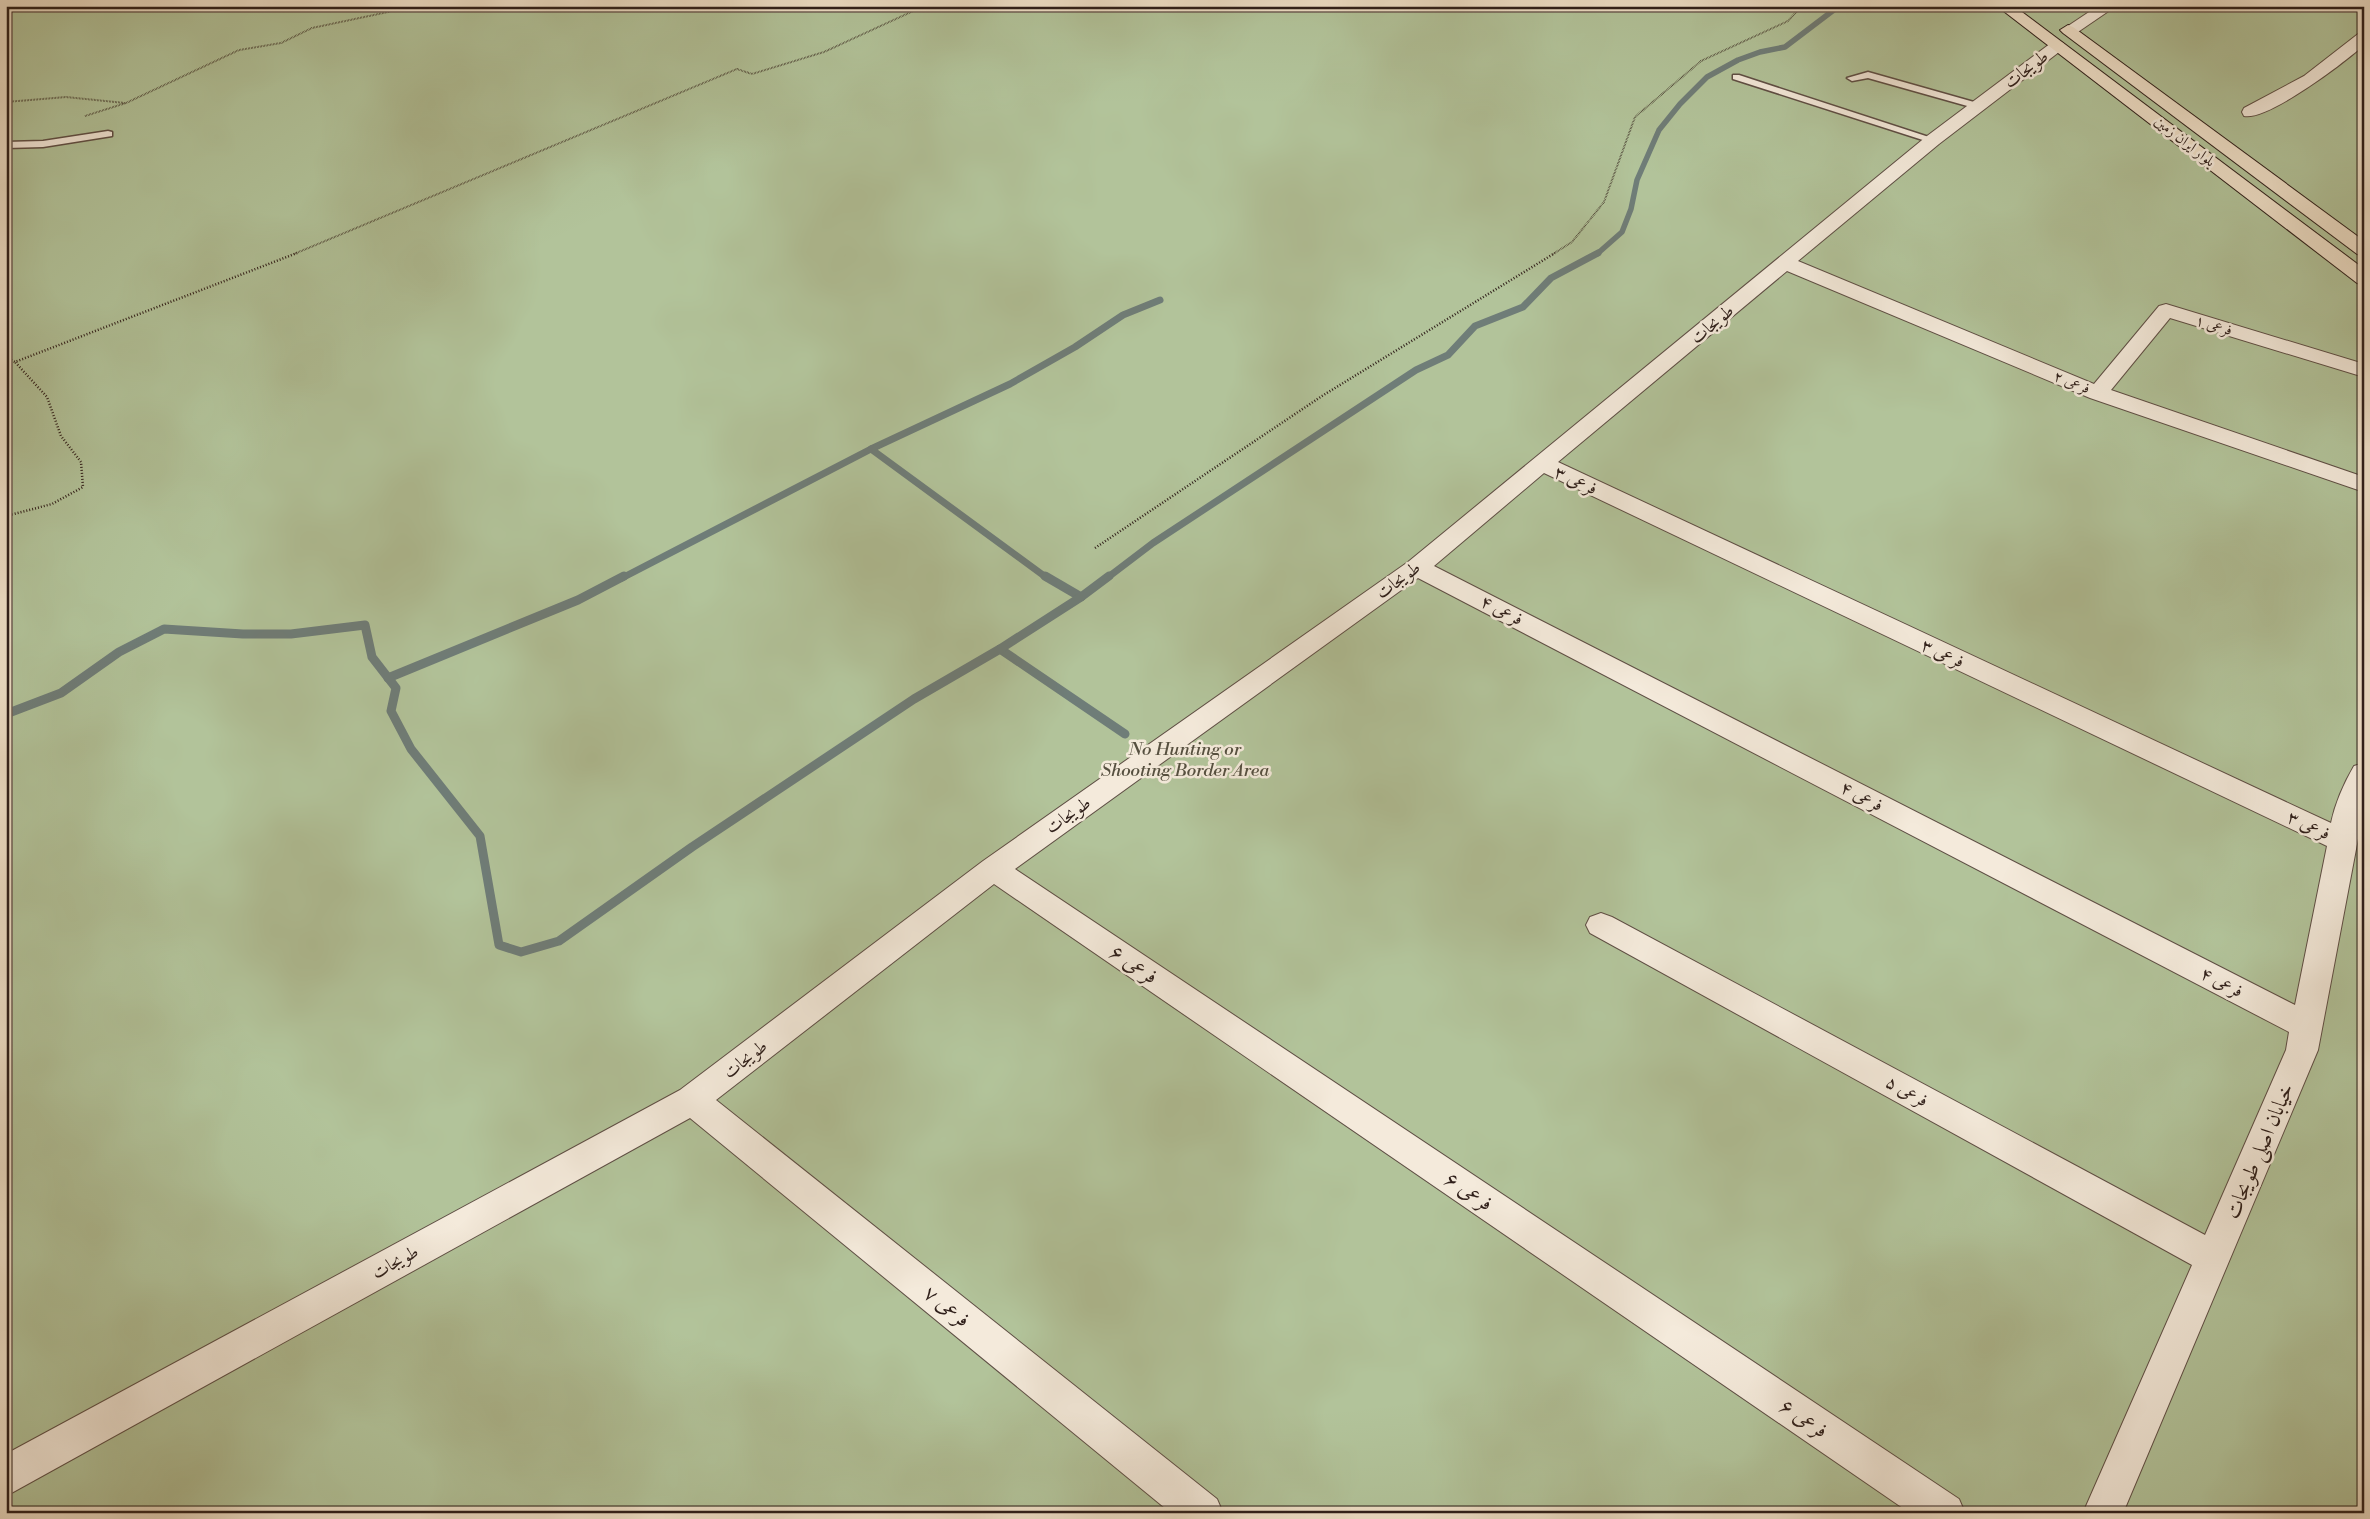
<svg xmlns="http://www.w3.org/2000/svg" width="2370" height="1519" font-family="'Libre Bodoni',Amiri,serif">
<rect width="100%" height="100%" fill="#eedfc7"/>
<filter id="stains"><feTurbulence type="fractalNoise" baseFrequency=".004" numOctaves="4"/><feColorMatrix values="0 0 0 0 .2 0 0 0 0 .09 0 0 0 0 .02 0 0 0 .5 -.17"/></filter>
<radialGradient id="worn" r=".72"><stop offset=".6" stop-color="#630" stop-opacity="0"/><stop offset="1" stop-color="#630" stop-opacity=".3"/></radialGradient>
<rect fill="#b2c39a" stroke="#70715a" x="6" y="6" width="2358" height="1507"/>
<g fill="none" stroke-linecap="round" stroke-linejoin="round">
<path stroke="#6f7d78" stroke-width="5.5" d="M1597,254l25,-22 9,-23 6,-29 22,-50 21,-26 27,-27 31,-17 22,-8 25,-5 54,-41"/>
<g stroke="#6f7d78" stroke-width="7">
<path d="M622,578l249,-129"/>
<path d="M1047,578l-176,-129 139,-65 65,-37 48,-32 37,-15"/>
<path d="M1107,578l46,-35 263,-173 32,-15 27,-29 48,-19 28,-29 47,-25"/>
</g>
<g stroke="#6f7d78" stroke-width="9">
<path d="M1045,576l36,21"/>
<path d="M1000,649l125,85"/>
<path d="M388,678l190,-78 46,-24"/>
<path d="M6,714l55,-21 58,-41 45,-23 79,5h48l74,-9 7,32 24,31 -5,23 20,38 69,87 19,109 22,7 38,-11 133,-94 222,-148 86,-50 81,-52 28,-21"/>
</g>
<g stroke="#5f4f45" stroke-width="3">
<g id="lane">
<path d="M1868,72l113,32 2,2 -5,3 -110,-31 -16,3 -5,-3z"/>
<path d="M1733,75h6l199,65 -9,2 -196,-63z"/>
<path d="M108,131l4,1v4l-69,11 -37,1v-6l37,-1z"/>
</g>
</g>
<g stroke="#5f4f45" stroke-width="2">
<g id="street">
<path d="M2098,6h18l-41,28h-10l-3,-3 3,-3z"/>
<path d="M2364,32v13c-19,17 -96,76 -120,71l-2,-4 2,-4 60,-32 54,-42z"/>
<path d="M2057,41l6,2 2,3 -2,3 -124,95 -141,117 296,123 65,-78 7,-2 198,60v13l-194,-59 -59,72 253,87v15l-274,-94 -303,-127 -229,191 773,361c4,-19 13,-40 23,-57l10,-3v44l-46,243 -195,463h-40l109,-248 -602,-332 -4,-8 4,-8 11,-4 11,4 593,318 81,-185 3,-18 -871,-454 -403,291 944,630 6,14h-55l-916,-629 -278,216 501,399 6,14h-52l-481,-395 -684,378v-42l674,-364 303,-229 425,-299 519,-426 124,-93zM1544,473l783,373 -32,159 -861,-439z"/>
</g>
</g>
<g stroke="#2f1f1a" stroke-width="2">
<g id="primary">
<path d="M1997,6h17l350,263v16l-7,-2z"/>
<path d="M2068,25l5,2 291,214v15l-7,-2 -294,-221 -3,-3z"/>
</g>
</g>
<g stroke="#2f1f1a" stroke-width="2" stroke-dasharray="0.5 1" stroke-linecap="butt">
<path d="M6,102l60,-5 59,6"/>
<path d="M85,116l41,-13 113,-53 42,-7 31,-15 76,-16 17,-6"/>
<path d="M294,254l443,-185 15,5 72,-22 100,-46"/>
<path d="M1553,254l19,-12 32,-40 31,-85 66,-56 87,-40 14,-15"/>
</g>
<g stroke="#2f1f1a" stroke-width="2.5" stroke-dasharray="1 2" stroke-linecap="butt">
<path d="M6,357l9,5 282,-109"/>
<path d="M6,516l46,-12 31,-17 -2,-25 -20,-26 -14,-39 -32,-35"/>
<path d="M1095,548l227,-152 233,-143"/>
</g>
<use href="#lane" fill="#f4eadb" fill-rule="evenodd"/>
<use href="#street" fill="#f4eadb" fill-rule="evenodd"/>
<use href="#primary" fill="#eedfc7" fill-rule="evenodd"/>
</g>
<g text-anchor="middle" stroke-width="5" stroke-linejoin="round" paint-order="stroke">
<g font-size="15" fill="#2f1f1a" stroke="#f4eadb">
<text transform="translate(2185 141) rotate(38)" y="5">بلوار ایران زمین</text>
<text transform="translate(2214 325) rotate(17)" y="5">فرعی ۱</text>
<text transform="translate(2072 382) rotate(22)" y="5">فرعی ۲</text>
</g>
<g font-size="18" fill="#2f1f1a" stroke="#f4eadb">
<text transform="translate(2026 69) rotate(-37)" y="6">طویجات</text>
<text transform="translate(1712 324) rotate(-40)" y="6">طویجات</text>
<text transform="translate(1576 480) rotate(25)" y="6">فرعی ۳</text>
<text transform="translate(1398 580) rotate(-36)" y="6">طویجات</text>
<text transform="translate(1502 610) rotate(27)" y="6">فرعی ۴</text>
<text transform="translate(1943 653) rotate(25)" y="6">فرعی ۳</text>
<text transform="translate(1862 796) rotate(27)" y="6">فرعی ۴</text>
<text transform="translate(1068 815) rotate(-35)" y="6">طویجات</text>
<text transform="translate(2309 825) rotate(25)" y="6">فرعی ۳</text>
<text transform="translate(2222 982) rotate(27)" y="6">فرعی ۴</text>
<text transform="translate(745 1059) rotate(-38)" y="6">طویجات</text>
<text transform="translate(1907 1091) rotate(29)" y="6">فرعی ۵</text>
<text transform="translate(395 1262) rotate(-29)" y="6">طویجات</text>
</g>
<g font-size="18" font-style="italic" fill="#565040" stroke="#f4eadb">
<text x="1185" y="755">No Hunting or<tspan x="1185" dy="21">Shooting Border Area</tspan></text>
</g>
<g font-size="21" fill="#2f1f1a" stroke="#f4eadb">
<text transform="translate(1134 964) rotate(34)" y="7">فرعی ۶</text>
<text transform="translate(2259 1151) rotate(-67)" y="7">خیابان اصلی طویجات</text>
<text transform="translate(1469 1191) rotate(34)" y="7">فرعی ۶</text>
<text transform="translate(947 1306) rotate(39)" y="7">فرعی ۷</text>
<text transform="translate(1804 1418) rotate(34)" y="7">فرعی ۶</text>
</g>
</g>
<rect width="2370" height="1519" fill="none" stroke="#eedfc7" stroke-width="25"/>
<rect x="8" y="8" width="2355" height="1504" fill="none" stroke="#2f1f1a" stroke-width="2.5"/>
<rect x="12" y="12" width="2345" height="1494" fill="none" stroke="#2f1f1a"/>
<rect width="100%" height="100%" filter="url(#stains)"/>
<rect width="100%" height="100%" fill="url(#worn)"/>
</svg>
